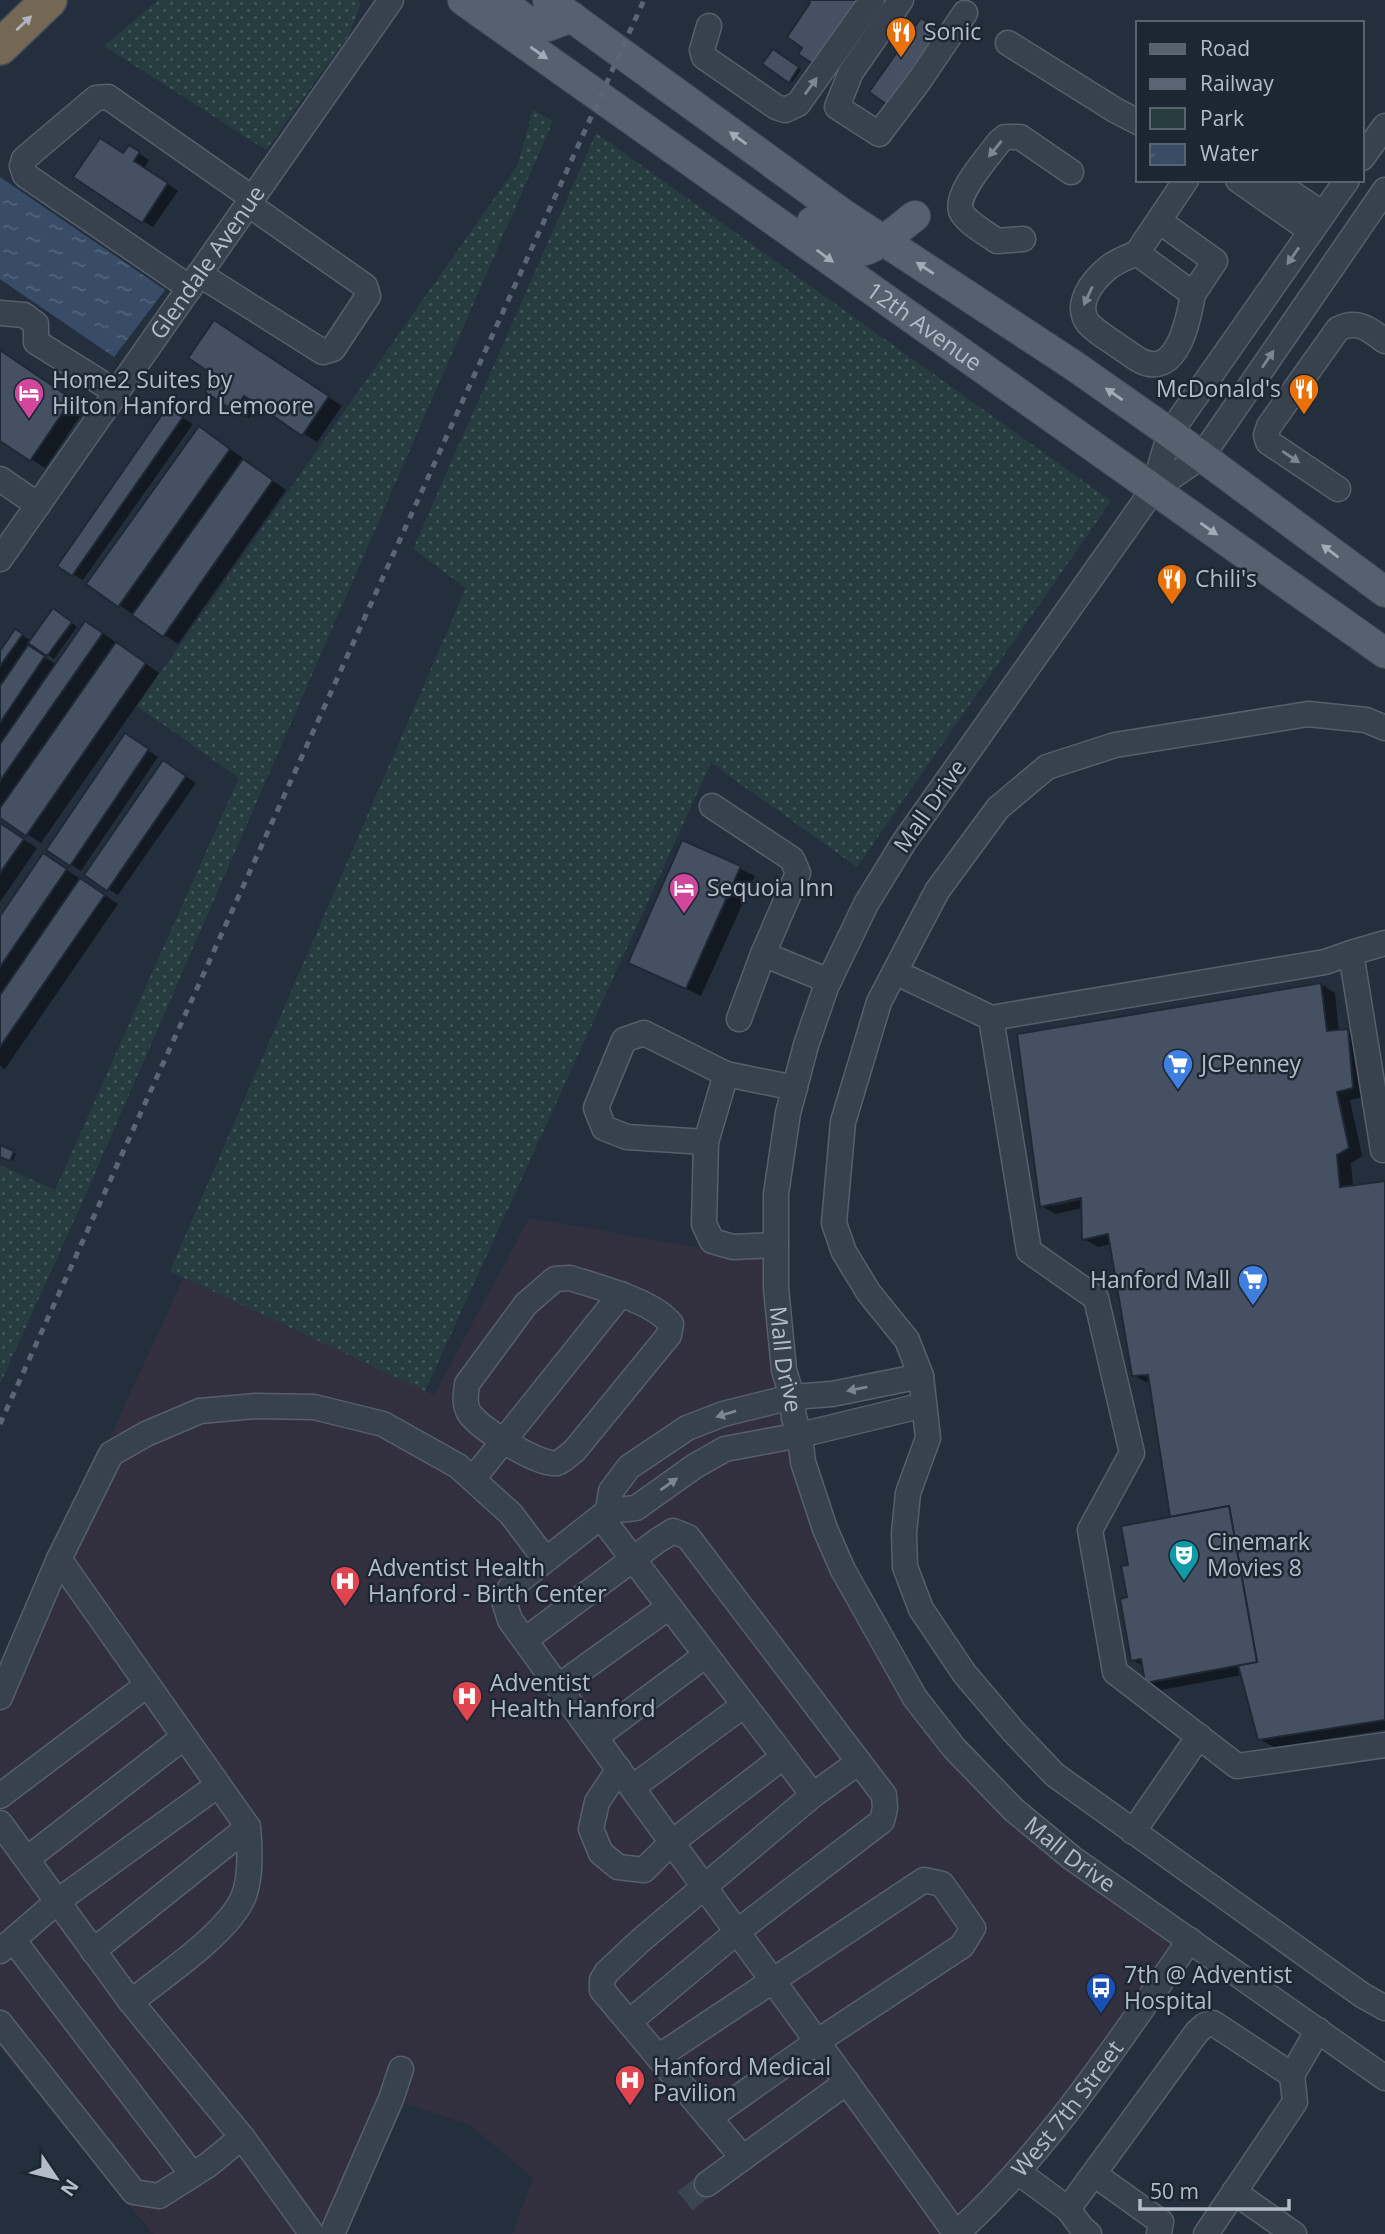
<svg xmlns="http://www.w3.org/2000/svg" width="1385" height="2234" font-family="'Open Sans',sans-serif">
<defs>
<pattern id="green-dots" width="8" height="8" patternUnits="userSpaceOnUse" patternTransform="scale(1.75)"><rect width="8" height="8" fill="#263c3f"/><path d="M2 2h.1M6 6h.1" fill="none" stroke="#435659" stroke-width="1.8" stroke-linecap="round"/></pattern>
<pattern id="water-ripples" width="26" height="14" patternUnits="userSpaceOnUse" patternTransform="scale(1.75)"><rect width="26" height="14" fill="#394c67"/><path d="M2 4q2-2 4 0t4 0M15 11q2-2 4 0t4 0" fill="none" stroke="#53647b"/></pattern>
</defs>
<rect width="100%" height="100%" fill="#242f3e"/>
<path fill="#32303f" d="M529,1218l247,43 49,268 129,219 236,192 -234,294h-444l21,-56 -63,-53 -79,-26 -59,135h-179l-153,-186v-372l184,-399 250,118z"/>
<g fill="url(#green-dots)">
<path d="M158,0h199l4,3 -12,32 -83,115 -162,-104z"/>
<path d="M533,110l20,11 -471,1082 -82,181v-219l55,25 184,-412 -102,-72 380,-540z"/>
<path d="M596,133l515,368 -254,366 -146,-104 -286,628 -255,-120 296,-683 -53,-39z"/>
</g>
<path fill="url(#water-ripples)" d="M0,177l165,113 -51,67 -114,-78z"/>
<g fill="#0007" fill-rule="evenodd">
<path d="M773,51l28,19 -9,12 -28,-19z"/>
<path d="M130,147l19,13 -5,8 34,23 -25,36 -10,-6 -19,-66z"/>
<path d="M229,330l113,76 -25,36 -59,-38 -9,14 -42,-27 11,-15z"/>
<path d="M0,351l85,58 -40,59 -45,-29z"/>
<path d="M179,415l14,9 -110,156 -10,-6z"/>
<path d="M213,437l30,21 -1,2 44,30 -108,154 -59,-39z"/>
<path d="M60,614l17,13 -23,32 -23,-16 -3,4 29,18 43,-34 59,42 -118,170 -41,-27v-162l16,-22 16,9z"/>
<path d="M136,742l22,15 -77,114 -32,-21z"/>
<path d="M173,768l23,15 -78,112 -10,-6z"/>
<path d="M0,824l37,24 -37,54z"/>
<path d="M683,842l72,34 -54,120 -71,-34z"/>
<path d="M58,864l60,40 -113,165 -5,-3v-147z"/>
<path d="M1321,984l14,9 4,39 8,-1 14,8 6,57 -17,4 12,56 -11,7 2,24 32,-4v547l-111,17 -15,-8 -17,-64 -81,15 -14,-8 -3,-16 -12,-6 -2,-94 42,-48 -21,-135h-3l-15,-8 -22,-131 -13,3 -14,-8 -1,-31 -27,6 -15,-8zM1089,1195v3l-37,8v-4z"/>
<path d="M0,1147l16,7 -3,7 -13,-6z"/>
</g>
<g fill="#455162" stroke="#1f2835" stroke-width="2">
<path d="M808,0h57l-52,64 -15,-10 4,-6 -15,-11 23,-34z"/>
<path d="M921,18l20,14 -52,74 -20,-14z"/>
<path d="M773,49l26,18 -10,16 -27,-19z"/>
<path d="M100,138l23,15 6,-8 11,7 -6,9 34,22 -26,40 -69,-46z"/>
<path d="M214,320l115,76 -27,40 -58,-40 -10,15 -29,-19 10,-16 -27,-18z"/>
<path d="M0,350l72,49 -42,62 -30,-20z"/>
<path d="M168,406l15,11 -111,159 -15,-10z"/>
<path d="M199,426l31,23 -112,158 -32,-23z"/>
<path d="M243,459l30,21 -110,157 -31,-22z"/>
<path d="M53,608l19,14 -25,34 -19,-13z"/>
<path d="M85,621l18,12 -103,148v-37z"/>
<path d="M15,629l8,5 -23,32v-15z"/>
<path d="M116,642l30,21 -120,173 -26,-18v-10z"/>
<path d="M28,645l17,11 -45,67v-37z"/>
<path d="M125,733l24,16 -79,117 -24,-16z"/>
<path d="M163,760l23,16 -79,115 -23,-16z"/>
<path d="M0,823l24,16 -24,34z"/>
<path d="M682,840l59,26 -55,123 -58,-26z"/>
<path d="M43,853l24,16 -67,98v-51z"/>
<path d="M80,878l25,17 -105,152v-52z"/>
<path d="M1321,983l6,48 21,-2 5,59 -16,4 12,56 -12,7 3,32 45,-6v539l-127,20 -20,-75 19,-3 -28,-156 -59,11 -22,-142 -16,1 -24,-142 -26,6 -1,-42 -41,9 -23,-173z"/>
<path d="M0,1145l14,6 -4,10 -10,-4z"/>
<path d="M1229,1506l28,156 -112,21 -4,-24 -10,2 -11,-62 7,-2 -6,-31 7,-1 -7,-39z"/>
</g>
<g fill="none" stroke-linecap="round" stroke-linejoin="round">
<path stroke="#3a4453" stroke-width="24" stroke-dasharray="24 12" stroke-linecap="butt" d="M685,2201l22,-17"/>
<g stroke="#565f6c" stroke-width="27">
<g id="minor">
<path d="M901,0l-50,72 -14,35 42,27 40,-53 46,-68"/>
<path d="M709,26l-7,24 2,7 72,50 9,3 13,-6 74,-104"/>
<path d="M1008,43l107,67 23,12"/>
<path d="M1362,158l23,-32"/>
<path d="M1238,180l73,51"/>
<path d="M1272,180l51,34"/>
<path id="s1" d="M1347,180l-177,253 -17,57 -249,352 -38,62 -40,83 -20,58 -18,68 -12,81v94l8,82 8,27 2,21 6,17 3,27 22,67 18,41 72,128 39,50 60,62 58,48 313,220"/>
<path d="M1159,221l56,40 -22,33 -56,-41 49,-73"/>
<path d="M1023,239l-26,2c-11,-8 -28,-17 -35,-28 -10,-17 27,-57 37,-71l6,-5h15l51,35"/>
<path d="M1137,253c-9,4 -21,8 -29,15 -15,12 -34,36 -20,55 7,8 17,14 26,20 9,6 18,13 27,18 37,18 48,-44 52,-67"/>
<path d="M199,274l124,78 10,-3 35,-53 -3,-10 -117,-82"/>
<path d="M190,288l-165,-113 -3,-9 2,-7 72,-61 12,-1 144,101"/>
<path d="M0,313l24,2 12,9v18l80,50"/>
<path d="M0,479l38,26"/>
<path d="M1338,489l-70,-47 -2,-7 3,-9 69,-97c19,-10 31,0 47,12"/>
<path d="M1153,490l49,-34 183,-266"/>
<path id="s2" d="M0,559l391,-559"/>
<path d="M1385,728l-19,-8 -58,-6 -193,31 -68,22 -49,41 -61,83 -58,111 -36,120 -9,101 10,29 25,41 38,47 14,36 7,62 -20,55 -4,40 1,34 16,42 43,64 49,58 42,44 307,220 23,13"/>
<path d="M712,806l80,53 6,14 -35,81"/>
<path d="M1385,943l-34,10 32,197 2,-1"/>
<path d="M895,972l96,46 334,-56 26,-9"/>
<path d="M991,1018l38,233 67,47 36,155 -42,77 25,142 122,94 148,-21"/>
<path d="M739,1019l24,-65 66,27"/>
<path d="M706,1142l-79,-5 -23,-9 -8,-20 28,-68 20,-7 82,41"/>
<path d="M776,1245l-43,2 -21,-6 -8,-17 2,-82 20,-68 69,14"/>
<path d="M570,1278c28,9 84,23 101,46l-2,11 -94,115c-5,4 -12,11 -18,13 -17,4 -82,-37 -89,-52 -4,-9 -2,-17 -1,-27l59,-80 29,-25z"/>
<path d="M924,1405l-124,30 -75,14 -30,17 -59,42 -28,3 -98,77 -6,13 6,19c148,205 299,408 446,614"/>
<path d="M473,1479l148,-185"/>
<path d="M608,1511l3,-20 18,-24 58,-39 36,-14 69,-17 40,-3 89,-18"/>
<path d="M601,1517l212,278 -173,146 -33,31 -5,8v10l141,168"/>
<path d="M59,1559l189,268c2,21 3,52 -5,71 -16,36 -80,78 -112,104"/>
<path d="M525,1640l132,-99 16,-10 15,6 196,258 1,13 -3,13 -144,110 -109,91"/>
<path d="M559,1686l110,-79"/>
<path d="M0,1697l59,-138 52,-105 35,-20 54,-23 56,-5 58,1 69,17 75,42 53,48 34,45"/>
<path d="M596,1737l110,-82"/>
<path d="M619,1769l-22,33 -6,27 10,24 17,14 26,3 27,-27 112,-86"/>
<path d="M633,1787l111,-82"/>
<path d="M813,1795l46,-33"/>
<path d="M0,1796l147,-111"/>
<path d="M0,1823l131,179 111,135 70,97"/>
<path d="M1133,1832l66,-96"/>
<path d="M27,1859l157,-122"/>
<path d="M14,1941l178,233"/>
<path d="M0,1951l58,-50 160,-116"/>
<path d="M93,1951l155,-124"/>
<path d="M0,2023l134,169 25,4 49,-31 34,-28"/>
<path d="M658,2057l266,-177 18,4 31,44 -11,18 -144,95 -109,77"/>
<path d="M1292,2075l26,-45"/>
<path d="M1018,2172l50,37 129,-177 8,-7 8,-2 79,52 3,27 -89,132"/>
<path d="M1094,2174l67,48 -2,12"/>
<path d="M707,2184l140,-102"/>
<path d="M1234,2192l60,42"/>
<path d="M1068,2209l14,19 7,6"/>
<path d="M332,2234l59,-135 10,-30"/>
<path id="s3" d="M956,2234c93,-84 162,-192 234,-294"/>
</g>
</g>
<g stroke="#414a57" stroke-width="32">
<g id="major">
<path id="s4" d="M463,0l922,653"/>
<path d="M499,0l27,20 22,6 24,-9"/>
<path d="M548,0l292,212 233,153 97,68 215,159"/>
<path d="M812,222c12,9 31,27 47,29 13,2 45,-27 56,-35"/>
</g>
</g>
<g stroke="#434c59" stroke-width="38">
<path id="highway" d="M0,47l49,-47"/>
</g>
<use href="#minor" stroke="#38414e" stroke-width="24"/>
<use href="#major" stroke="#56606e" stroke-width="30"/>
<use href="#highway" stroke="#746855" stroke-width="35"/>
<path stroke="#5a6575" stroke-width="5" stroke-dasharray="7 7" stroke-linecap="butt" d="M0,1424l644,-1424"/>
</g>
<defs><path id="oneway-solid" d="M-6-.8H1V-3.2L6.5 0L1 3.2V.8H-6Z" transform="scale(1.75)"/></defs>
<use fill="#aeb4bd" href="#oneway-solid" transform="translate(24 23) rotate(-43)"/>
<g fill="#a1aab7">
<use href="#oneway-solid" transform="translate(539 53) rotate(35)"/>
<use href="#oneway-solid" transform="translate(738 138) rotate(-144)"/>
<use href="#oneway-solid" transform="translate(825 256) rotate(36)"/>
<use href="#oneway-solid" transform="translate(925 268) rotate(-147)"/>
<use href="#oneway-solid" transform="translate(1114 394) rotate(-145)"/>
<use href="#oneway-solid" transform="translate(1209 529) rotate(35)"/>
<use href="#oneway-solid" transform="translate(1330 551) rotate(-143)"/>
</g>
<g fill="#7c8592">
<use href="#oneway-solid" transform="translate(811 86) rotate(-54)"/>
<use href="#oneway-solid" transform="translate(995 149) rotate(129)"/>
<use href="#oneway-solid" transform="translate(1293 256) rotate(125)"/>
<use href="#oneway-solid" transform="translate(1088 296) rotate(115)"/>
<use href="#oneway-solid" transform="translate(1268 359) rotate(-56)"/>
<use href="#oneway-solid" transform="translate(1291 457) rotate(34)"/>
<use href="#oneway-solid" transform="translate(857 1389) rotate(169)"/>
<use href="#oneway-solid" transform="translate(726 1414) rotate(163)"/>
<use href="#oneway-solid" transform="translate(669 1484) rotate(-35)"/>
</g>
<defs>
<g id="restaurant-pin" transform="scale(1.575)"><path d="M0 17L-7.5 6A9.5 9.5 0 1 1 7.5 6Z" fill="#e8710a" stroke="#1d2633"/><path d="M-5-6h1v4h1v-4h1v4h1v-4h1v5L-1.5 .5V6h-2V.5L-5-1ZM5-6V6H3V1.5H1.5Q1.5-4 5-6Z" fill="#fff"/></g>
<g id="hotel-pin" transform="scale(1.575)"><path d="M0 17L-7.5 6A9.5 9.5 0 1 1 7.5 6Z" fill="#d1479c" stroke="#1d2633"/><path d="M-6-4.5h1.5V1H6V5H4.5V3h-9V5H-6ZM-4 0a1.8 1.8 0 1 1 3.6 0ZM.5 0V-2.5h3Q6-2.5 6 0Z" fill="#fff"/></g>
<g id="supermarket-pin" transform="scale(1.575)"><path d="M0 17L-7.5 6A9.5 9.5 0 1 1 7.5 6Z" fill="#3f7fe0" stroke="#1d2633"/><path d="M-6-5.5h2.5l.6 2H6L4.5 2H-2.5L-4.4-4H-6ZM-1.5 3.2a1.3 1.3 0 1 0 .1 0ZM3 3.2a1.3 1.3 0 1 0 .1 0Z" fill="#fff"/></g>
<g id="theatre-pin" transform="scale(1.575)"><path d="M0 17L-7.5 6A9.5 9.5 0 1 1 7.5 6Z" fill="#0f9aa8" stroke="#1d2633"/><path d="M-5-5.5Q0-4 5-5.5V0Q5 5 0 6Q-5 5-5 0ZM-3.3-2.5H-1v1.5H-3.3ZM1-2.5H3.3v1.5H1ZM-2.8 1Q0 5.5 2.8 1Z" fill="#fff"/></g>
<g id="hospital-pin" transform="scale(1.575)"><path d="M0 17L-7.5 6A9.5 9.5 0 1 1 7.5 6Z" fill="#e0444e" stroke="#1d2633"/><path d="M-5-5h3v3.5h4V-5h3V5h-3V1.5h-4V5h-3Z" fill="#fff"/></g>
<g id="bus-pin" transform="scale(1.575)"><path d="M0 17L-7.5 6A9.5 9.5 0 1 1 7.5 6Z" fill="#1a4fb4" stroke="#1d2633"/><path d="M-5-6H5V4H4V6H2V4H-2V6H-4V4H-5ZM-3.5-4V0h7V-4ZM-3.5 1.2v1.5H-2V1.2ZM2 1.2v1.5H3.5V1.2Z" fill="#fff"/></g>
</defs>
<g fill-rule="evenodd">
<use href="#restaurant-pin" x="901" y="32"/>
<use href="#restaurant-pin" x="1304" y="389"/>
<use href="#hotel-pin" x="29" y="393"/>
<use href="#restaurant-pin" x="1172" y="579"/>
<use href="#hotel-pin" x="684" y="888"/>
<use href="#supermarket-pin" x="1178" y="1064"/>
<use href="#supermarket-pin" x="1253" y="1280"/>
<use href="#theatre-pin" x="1184" y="1555"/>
<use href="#hospital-pin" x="345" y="1581"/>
<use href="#hospital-pin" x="467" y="1696"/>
<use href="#bus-pin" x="1101" y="1988"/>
<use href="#hospital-pin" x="630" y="2080"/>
</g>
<g text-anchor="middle" stroke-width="5" stroke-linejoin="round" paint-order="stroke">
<g font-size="23" fill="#b4bcc9" stroke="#1d2633" text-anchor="start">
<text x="924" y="40">Sonic</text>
<text x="52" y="388">Home2 Suites by<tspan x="52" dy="26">Hilton Hanford Lemoore</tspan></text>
<text x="1281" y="397" text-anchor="end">McDonald's</text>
<text x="1195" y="587">Chili's</text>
<text x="707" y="896">Sequoia Inn</text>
<text x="1201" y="1072">JCPenney</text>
<text x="1230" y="1288" text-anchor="end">Hanford Mall</text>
<text x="1207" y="1550">Cinemark<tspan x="1207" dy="26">Movies 8</tspan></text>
<text x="368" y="1576">Adventist Health<tspan x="368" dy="26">Hanford - Birth Center</tspan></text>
<text x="490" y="1691">Adventist<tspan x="490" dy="26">Health Hanford</tspan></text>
<text x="1124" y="1983">7th @ Adventist<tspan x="1124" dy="26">Hospital</tspan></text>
<text x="653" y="2075">Hanford Medical<tspan x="653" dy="26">Pavilion</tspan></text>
</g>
<g font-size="23" fill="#b4bcc9" stroke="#1d2633">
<text dy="8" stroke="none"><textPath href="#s2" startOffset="362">Glendale Avenue</textPath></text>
<text dy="8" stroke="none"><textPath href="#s4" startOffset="565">12th Avenue</textPath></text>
<text transform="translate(930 806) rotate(-55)" y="8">Mall Drive</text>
<text dy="8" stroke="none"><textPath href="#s1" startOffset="1344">Mall Drive</textPath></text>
<text dy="8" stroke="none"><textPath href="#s1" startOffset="1932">Mall Drive</textPath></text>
<text dy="8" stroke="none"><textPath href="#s3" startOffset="168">West 7th Street</textPath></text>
</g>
</g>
<rect x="1136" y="21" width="228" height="161" fill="#1d2633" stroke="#59626f" stroke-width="2"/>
<rect x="1150" y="44" width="35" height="10" fill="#56606e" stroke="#59626f" stroke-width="2"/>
<text x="1200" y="56" font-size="21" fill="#b4bcc9">Road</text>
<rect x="1150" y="79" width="35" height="10" fill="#5a6575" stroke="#59626f" stroke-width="2"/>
<text x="1200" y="91" font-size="21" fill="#b4bcc9">Railway</text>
<rect x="1150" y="108" width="35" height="21" fill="#263c3f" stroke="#59626f" stroke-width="2"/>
<text x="1200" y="126" font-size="21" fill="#b4bcc9">Park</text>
<rect x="1150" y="144" width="35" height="21" fill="url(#water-ripples)" stroke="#59626f" stroke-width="2"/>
<text x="1200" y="161" font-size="21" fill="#b4bcc9">Water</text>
<g transform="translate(56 2178) rotate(125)" stroke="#1d2633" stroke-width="5" paint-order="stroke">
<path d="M0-5L12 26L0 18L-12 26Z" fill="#b4bcc9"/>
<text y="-10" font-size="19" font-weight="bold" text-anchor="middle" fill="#b4bcc9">N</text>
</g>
<path d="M1140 2199v10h149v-10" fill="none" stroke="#b4bcc9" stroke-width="3.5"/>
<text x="1150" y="2199" font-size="21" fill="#b4bcc9" stroke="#1d2633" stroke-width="5" paint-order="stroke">50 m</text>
</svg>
